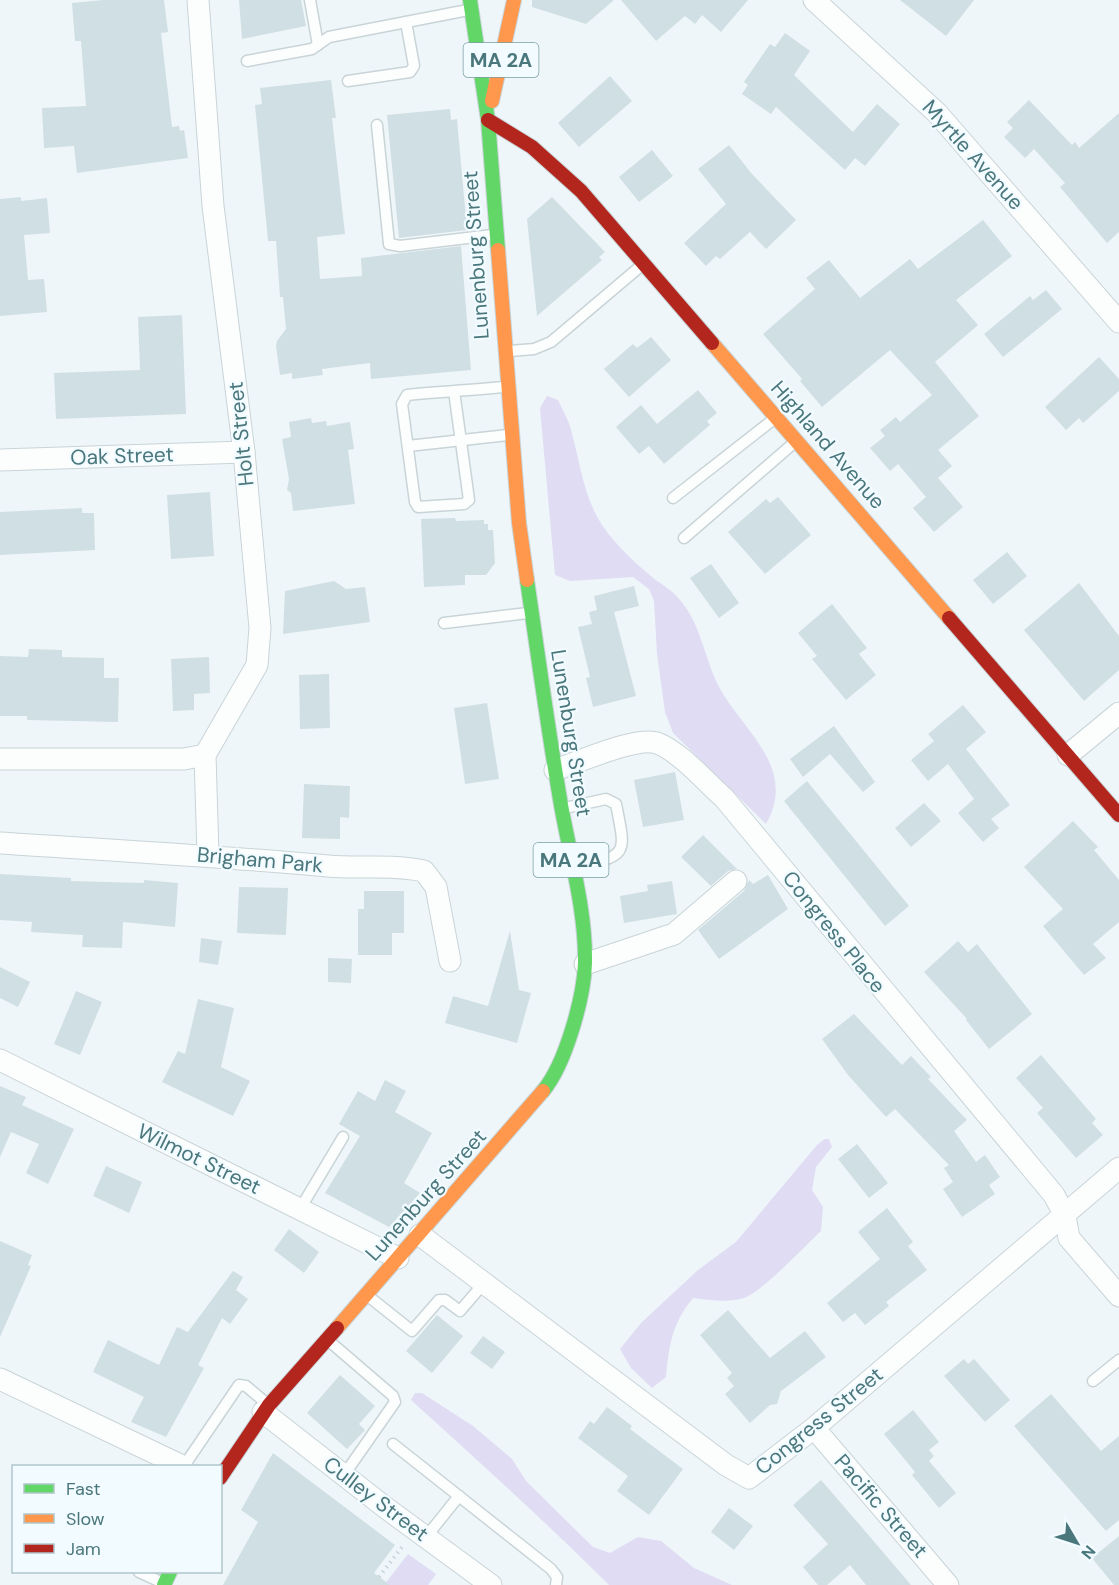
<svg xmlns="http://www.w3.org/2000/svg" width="1119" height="1585" font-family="'DM Sans',sans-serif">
<rect width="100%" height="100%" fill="#eef6fa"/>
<g fill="#e0dcf3">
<path d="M547,396l11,4c5,11 12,22 14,34 9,33 12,65 32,94 13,18 31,35 48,49 9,7 21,14 28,23 21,24 25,60 39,87 24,44 79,81 47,137l-93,-91 -8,-21 -8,-58 -3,-53 -5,-12 -16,-12 -63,4 -15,-6 -15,-167z"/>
<path d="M825,1139h4l3,8 -16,20 -4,23 11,17 -2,24c-16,15 -59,61 -77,67 -16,5 -35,2 -51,0 -21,25 -24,48 -27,79l-14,11 -21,-20 -11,-19 21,-26 57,-53 38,-28 81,-97z"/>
<path d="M415,1393h7l51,33 39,33 14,22 67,66 17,6 28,-16 23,4 33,27 38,17h-123c-64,-64 -131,-124 -198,-185z"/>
<path d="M408,1554l28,20 -8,11h-44z"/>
</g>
<g fill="#d0dfe3">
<path d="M103,0h61l4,32 -7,1 11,94 7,-1 1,5 4,-1 4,28 -111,15 -3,-27 -30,2 -2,-40 44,-2 -5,-65h-6l-3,-38z"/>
<path d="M239,0h62l5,26 -64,13z"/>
<path d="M532,0h82l-28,24 -54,-17z"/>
<path d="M621,0h127l-27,32 -19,-17 -7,9 -10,-8 -29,25z"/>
<path d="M900,0h74l-28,36z"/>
<path d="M785,33l25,18 -16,24 59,57 24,-28 23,20 -35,42 -10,-8 -10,12 -69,-63 -5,7 -29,-20 6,-9 -4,-3 26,-38 5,3z"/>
<path d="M610,76l22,25 -53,46 -21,-24z"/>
<path d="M331,80l5,38h-4l13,116 -28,3 3,42 42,-3 -1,-18 100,-12 10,124 -100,9 -1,-16 -48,6 1,6 -31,4v-6l-12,2 -4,-29 1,-5 9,-12 -3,-32h-3l-4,-56h-8l-13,-136 7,-1 -2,-16z"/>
<path d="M1029,100l43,45 3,-3 4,6 40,-35v119l-12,11 -47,-56 5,-4 -31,-34 -9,9 -21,-21 9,-9 -6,-6z"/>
<path d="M450,109l1,11 6,-1 10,111 -68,8 -12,-123z"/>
<path d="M729,145l23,29 44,46 -30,29 -16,-17 -30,27 -4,-3 -10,10 -22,-23 42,-39 -28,-35z"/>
<path d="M652,150l21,26 -34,26 -20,-25z"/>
<path d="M21,197v4l26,-3 3,35 -26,2 4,45 16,-1 3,33 -47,4v-117z"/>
<path d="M552,197l53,55 -6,5 3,3 -65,56 -10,-97z"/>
<path d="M983,220l29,36 -56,44 22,25 -43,37 44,54 -41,34 14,16 -14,12 25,29 -29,25 -21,-24 13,-11 -28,-33 -8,7 -20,-23 15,-12 -5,-6 16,-13 4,5 32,-27 -42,-45 -68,57 -22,-26 2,-2 -39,-45 52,-45 -9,-11 23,-18 31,38 50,-39 8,10z"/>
<path d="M1046,290l16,19 -59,48 -19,-23 46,-38 3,4z"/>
<path d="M182,315l4,99 -130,5 -2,-46 86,-3 -2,-53z"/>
<path d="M651,337l20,23 -42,37 -25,-28 29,-25 4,4z"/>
<path d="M1099,357l20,22v12l-36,32 -4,-5 -13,12 -21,-23z"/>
<path d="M698,390l19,23 -10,8 3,4 -46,39 -15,-18 -10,8 -23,-27 25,-22 16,19z"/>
<path d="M311,418l1,5 14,-2 1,5 23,-4 4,27 -6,1 7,54 -62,7 -2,-18 -4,-3 2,-11 -7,-40 9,-2 -2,-15z"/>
<path d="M210,492l4,64 -43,3 -4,-64z"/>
<path d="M778,497l33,38 -46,39 -37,-42 38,-33 4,4z"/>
<path d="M82,508v5h12l1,37 -95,5v-43z"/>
<path d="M455,518l1,3 28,-1v4h4v6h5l2,33 -9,12h-21v10l-41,2 -3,-68z"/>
<path d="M1007,552l20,24 -34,28 -20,-24z"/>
<path d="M711,564l28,39 -20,15 -29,-40z"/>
<path d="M334,581l12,8 19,-2 5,35 -87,12 2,-43z"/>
<path d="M1079,583l40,53v34l-35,31 -60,-71z"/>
<path d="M634,586l5,20 -25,6 22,84 -43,11 -7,-29 4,-1 -12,-50 14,-3 -3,-12 8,-2 -3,-14z"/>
<path d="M832,604l35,44 -8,6 17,21 -30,25 -34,-41 5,-3 -19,-23z"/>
<path d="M29,649l33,1v7l42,1v20h15l-1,44 -91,-2v-4h-27v-60l28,1z"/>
<path d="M209,657l1,36 -16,1v16l-21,1 -2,-52z"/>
<path d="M329,674l1,54 -30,1 -1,-54z"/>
<path d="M487,703l12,76 -34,5 -11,-76z"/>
<path d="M963,705l23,27 -20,17 44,56 -19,14 8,9 -16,14 -25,-29 16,-14 -26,-35 -20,17 -17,-21 23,-19 -6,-7z"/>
<path d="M834,726l41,56 -12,10 -33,-38 -27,23 -13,-18z"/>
<path d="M675,772l9,48 -41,7 -9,-47z"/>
<path d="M807,781l102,125 -24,20 -101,-125z"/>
<path d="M304,784l46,2 -1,32 -9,-1v22l-38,-1z"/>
<path d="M924,803l17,18 -30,26 -16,-19z"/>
<path d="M1073,821l25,26 -4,3 25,30v42l-26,22 13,14 -22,17 -41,-49 20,-17 -39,-42z"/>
<path d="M703,835l34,34 -9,2 -17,15 -30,-29z"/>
<path d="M0,874l71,4v3l73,2v-3l34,3 -3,44 -52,-5 -1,26 -40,-1 1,-12 -52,-3 1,-10 -32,-2z"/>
<path d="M768,875l20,34 -69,50 -21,-29 46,-39 5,-11 4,4z"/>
<path d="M672,881l5,33 -53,9 -4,-27 28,-5 -1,-6z"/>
<path d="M239,887l49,1 -2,47 -49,-2z"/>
<path d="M364,891h40v42h-12v22h-34v-46h6z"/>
<path d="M510,931l9,59 12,3 -14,50 -72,-20 8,-27 35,10z"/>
<path d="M201,938l21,3 -4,24 -19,-3z"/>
<path d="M958,941l10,11 9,-8 55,70 -43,35 -23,-29 1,-1 -43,-47z"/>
<path d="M328,958l24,1 -1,24 -23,-1z"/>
<path d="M0,967l30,15 -12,25 -18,-9z"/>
<path d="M76,991l26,11 -22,53 -26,-11z"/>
<path d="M198,999l36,9 -13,59 29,14 -17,35 -71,-34 16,-31 7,3z"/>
<path d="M854,1014l48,51 9,-9 20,21 -3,2 39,41 -13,11 22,31 9,-7 15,22 -11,8 6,9 -33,23 -19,-28 10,-7 -9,-14 5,-3 -54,-56 -9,8 -38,-42 -26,-36z"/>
<path d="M1041,1055l55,64 -4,4 11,12 -27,23 -39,-45 6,-5 -27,-30z"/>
<path d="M385,1080l21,11 -11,21 37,21 -28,50 16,10 -31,34 -64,-34 35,-57 -21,-12 19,-33 17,10z"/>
<path d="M0,1086l26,11 -4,8 52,24 -26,55 -22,-11 13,-29 -28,-12 -11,25z"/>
<path d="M857,1144l31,39 -19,15 -31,-39z"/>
<path d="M106,1166l36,16 -13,31 -36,-17z"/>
<path d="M887,1208l26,34 -5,4 19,24 -41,32 3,4 -24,19 -10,-12 -12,9 -16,-19 53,-44 -22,-27z"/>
<path d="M289,1229l30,23 -15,21 -30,-23z"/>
<path d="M0,1241l32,14 -4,10 3,1 -31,71z"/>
<path d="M233,1271l10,6 -7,13 12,9 -18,25 -8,-6 -24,47 6,3 -38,69 -35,-15 13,-25 -51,-25 15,-32 51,25 18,-38 11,5z"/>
<path d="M728,1310l42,48 35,-27 21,26 -45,34 -4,13 -7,1 -20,18 -25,-29 9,-8 -7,-8 5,-5 -32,-38z"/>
<path d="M437,1315l26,21 -31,37 -26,-22z"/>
<path d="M483,1336l22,16 -13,17 -22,-16z"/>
<path d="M964,1359l4,5 6,-5 36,41 -25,22 -41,-46z"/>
<path d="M340,1375l35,31 -16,18 6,6 -18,19 -40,-36z"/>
<path d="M1051,1394l50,57 18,-15v84l-13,11 -92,-105z"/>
<path d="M607,1407l25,19 -2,3 53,40 -34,46 -32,-24 11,-15 -50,-38 12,-17 4,3z"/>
<path d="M913,1410l26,32 -10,8 5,6 -5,5 27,32 -17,15 -27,-33 3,-3 -31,-38z"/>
<path d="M273,1453l122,92 -21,28 16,12h-167l35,-63 -17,-12z"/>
<path d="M821,1480l44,51 46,54h-45l-16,-20 -23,20h-9l-15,-18 25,-23 -35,-39z"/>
<path d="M729,1508l24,18 -19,24 -23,-18z"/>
<path d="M1119,1536v49h-5l-22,-27z"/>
</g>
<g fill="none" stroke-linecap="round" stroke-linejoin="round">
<g stroke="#c9d4d7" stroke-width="13">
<g id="lane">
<path d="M310,0l8,45"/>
<path d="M247,61l65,-12 17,-12 139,-27"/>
<path d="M348,81l62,-9 4,-6 -8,-44"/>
<path d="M377,125l12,119 11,2 92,-11"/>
<path d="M510,351l24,-2 17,-7 91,-77"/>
<path d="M454,391l15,109 -5,4 -46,3 -3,-5 -13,-98 5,-9c32,-3 64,-5 97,-8"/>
<path d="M408,446l100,-11"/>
<path d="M673,498l101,-79"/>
<path d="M684,538l111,-96"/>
<path d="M444,623l84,-10"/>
<path d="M565,808l41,-9 10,5c10,51 13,50 -39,64"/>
<path d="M300,1209l43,-72"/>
<path d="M368,1296l44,35 27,-31h6l15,11 24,-28"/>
<path d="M329,1341l64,55 2,6 -51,73"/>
<path d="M1093,1381l26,-21"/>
<path d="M393,1444l158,125 6,8 -1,8"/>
<path d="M184,1466l55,-81 7,1 20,17"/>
<path d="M426,1537l33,-41"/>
<path d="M139,1572l22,10"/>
</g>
</g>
<g stroke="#c9d4d7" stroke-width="23">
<g id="street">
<path d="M198,0l15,206 31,246 16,176 -3,37 -52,90 3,100"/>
<path d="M814,0l123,113 182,209"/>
<path d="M0,460l244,-8"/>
<path d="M1068,755l51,-42"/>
<path d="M0,759h184l21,-4"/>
<path d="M555,770c22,-7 81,-34 102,-27 22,8 49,39 67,55l330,397 11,21 4,22 50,58"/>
<path d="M0,843c110,7 219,13 328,23 32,3 65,-2 96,5l12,16 14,74"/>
<path d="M585,964l89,-30 62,-53"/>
<path d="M0,1060l398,198"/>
<path d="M420,1235l306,230 23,13 65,-50 305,-260"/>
<path d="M0,1379l182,87"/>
<path d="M263,1412l123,96 105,77"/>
<path d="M814,1428l134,157"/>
</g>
</g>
<g stroke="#c8d4d7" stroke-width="16">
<g id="fast">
<path d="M470,0l18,120 10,130"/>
<path d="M527,580c11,75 21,150 34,225 9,51 25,106 24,158 -1,35 -20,102 -42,128"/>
<path d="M164,1585l6,-13"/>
</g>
</g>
<g stroke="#c8d4d7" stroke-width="16">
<g id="slow">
<path d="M492,101l22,-101"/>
<path d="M498,250l21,273 8,57"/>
<path d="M712,343l237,275"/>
<path d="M337,1328l206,-237"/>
</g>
</g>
<g stroke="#c8d4d7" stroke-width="16">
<g id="jam">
<path d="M488,120l44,27 49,44 131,152"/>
<path d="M949,618l170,197"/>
<path d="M220,1478l49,-73 68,-77"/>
</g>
</g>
<path stroke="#c9d6d9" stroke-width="4" stroke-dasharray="1.5 4.5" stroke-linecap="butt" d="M379,1577l23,-30"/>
<use href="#lane" stroke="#fcfefe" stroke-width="10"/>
<use href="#street" stroke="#fcfefe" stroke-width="21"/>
<use href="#fast" stroke="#63d668" stroke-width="14"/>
<use href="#slow" stroke="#ff974d" stroke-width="14"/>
<use href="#jam" stroke="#b3261e" stroke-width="14"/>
</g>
<g text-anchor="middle" stroke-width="4.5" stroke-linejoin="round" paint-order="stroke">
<g fill="#f2fbff" stroke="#7c9fa3" stroke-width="1.5">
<rect x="463.5" y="43" width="75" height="34" rx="4.5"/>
<rect x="533.5" y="843" width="75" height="34" rx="4.5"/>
</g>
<g font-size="20" font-weight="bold" fill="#4a777c">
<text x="501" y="67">MA 2A</text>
<text x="571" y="867">MA 2A</text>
</g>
<g font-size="21" fill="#4a777c" stroke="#f2fbff">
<text transform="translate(973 155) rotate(48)" y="7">Myrtle Avenue</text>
<text transform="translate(476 255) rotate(-94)" y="7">Lunenburg Street</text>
<text transform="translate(241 434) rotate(-96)" y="7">Holt Street</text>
<text transform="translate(828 445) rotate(49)" y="7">Highland Avenue</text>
<text transform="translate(122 456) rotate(-2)" y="7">Oak Street</text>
<text transform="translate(571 733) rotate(81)" y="7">Lunenburg Street</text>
<text transform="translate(260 860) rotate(5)" y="7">Brigham Park</text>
<text transform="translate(834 932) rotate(51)" y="7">Congress Place</text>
<text transform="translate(199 1159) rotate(26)" y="7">Wilmot Street</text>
<text transform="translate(426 1195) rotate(-48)" y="7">Lunenburg Street</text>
<text transform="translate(819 1421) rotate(-39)" y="7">Congress Street</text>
<text transform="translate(376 1499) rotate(37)" y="7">Culley Street</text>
<text transform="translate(881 1506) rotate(49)" y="7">Pacific Street</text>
</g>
</g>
<rect x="12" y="1465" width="210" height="108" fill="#f2fbff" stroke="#afc6cb" stroke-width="1.5"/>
<rect x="24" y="1484" width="30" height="9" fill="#63d668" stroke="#afc6cb" stroke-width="1.5"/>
<text x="66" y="1495" font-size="18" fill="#4a777c">Fast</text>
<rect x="24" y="1514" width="30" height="9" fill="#ff974d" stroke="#afc6cb" stroke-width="1.5"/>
<text x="66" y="1525" font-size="18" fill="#4a777c">Slow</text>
<rect x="24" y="1544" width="30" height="9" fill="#b3261e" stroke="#afc6cb" stroke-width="1.5"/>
<text x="66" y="1555" font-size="18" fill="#4a777c">Jam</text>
<g transform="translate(1077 1543) rotate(129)" stroke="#f2fbff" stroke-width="4.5" paint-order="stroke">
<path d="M0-4.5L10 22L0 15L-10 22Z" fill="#4a777c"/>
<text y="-9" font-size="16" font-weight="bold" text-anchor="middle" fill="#4a777c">N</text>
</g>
</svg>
